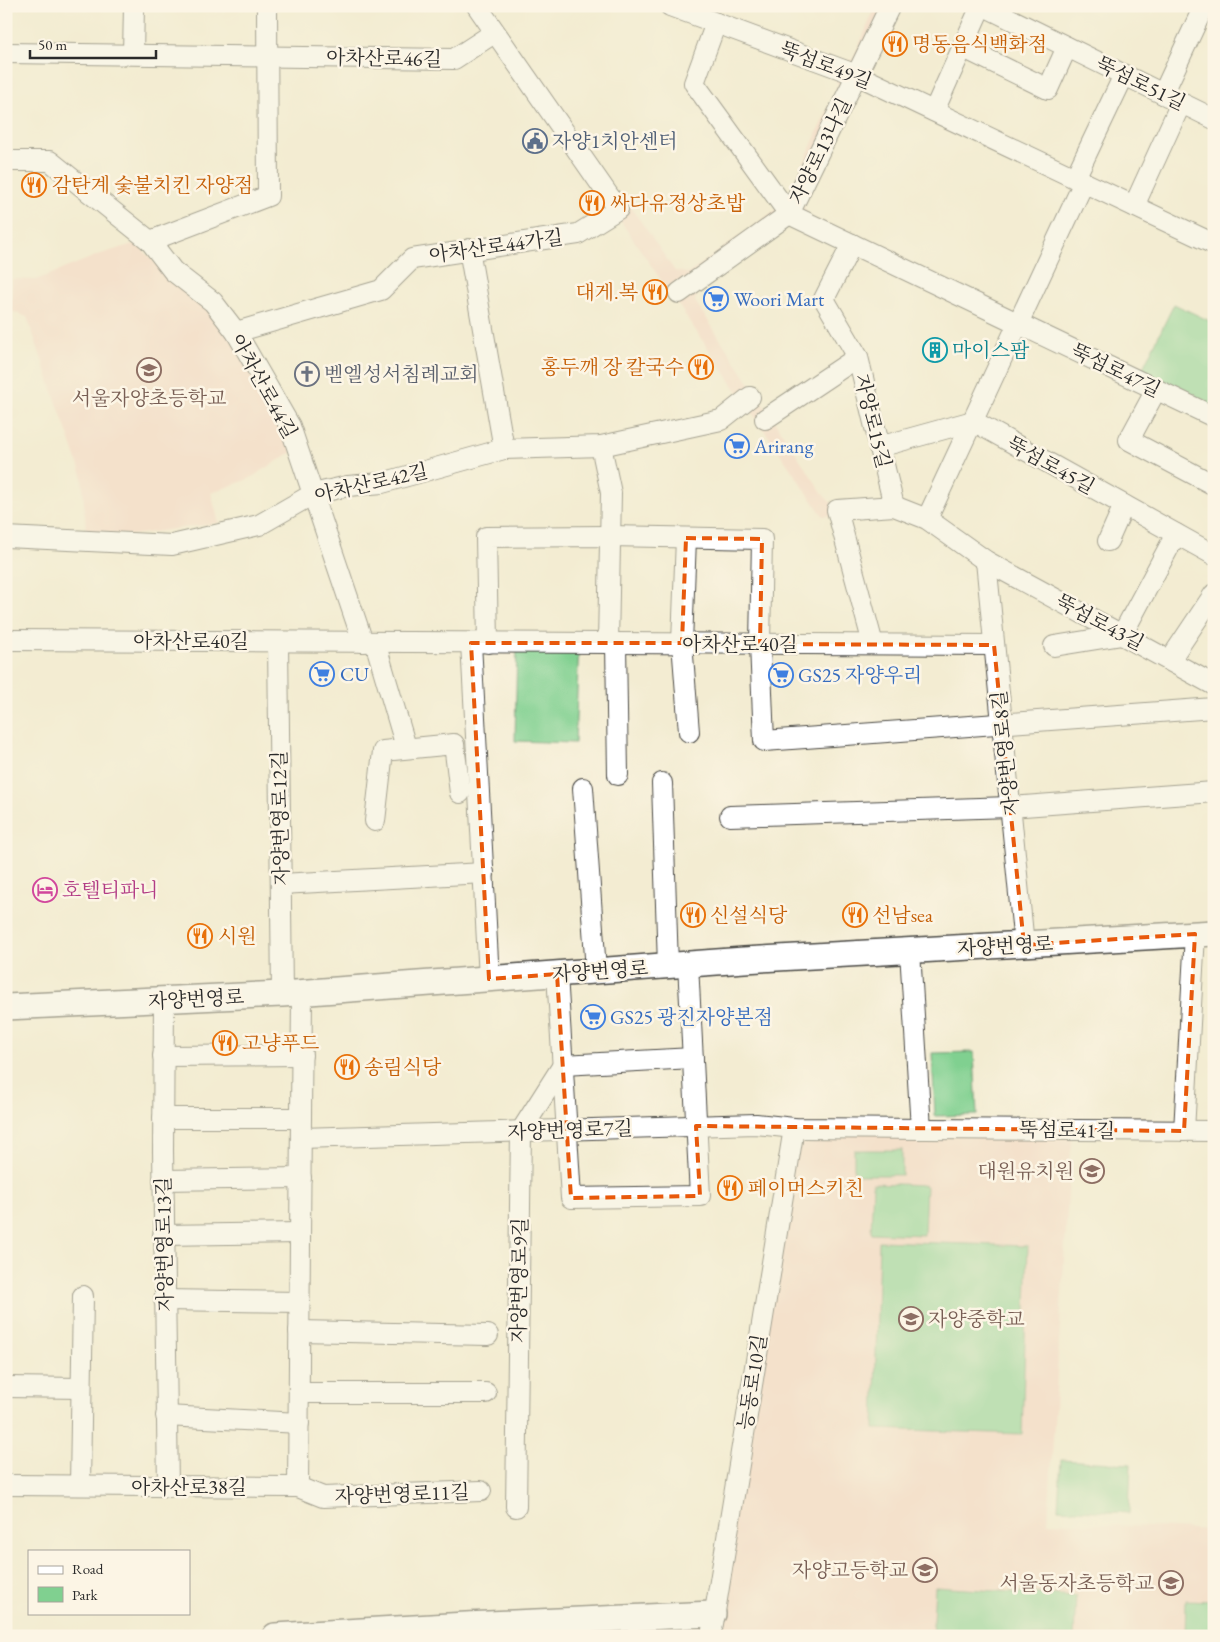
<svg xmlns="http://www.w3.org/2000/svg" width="1220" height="1642" font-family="'EB Garamond','Noto Serif KR',serif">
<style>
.built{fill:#f6d2c3}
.green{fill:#80d090;stroke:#567e5e}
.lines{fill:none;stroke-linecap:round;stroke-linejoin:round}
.minor-casing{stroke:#494844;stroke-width:22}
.tertiary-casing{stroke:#494844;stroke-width:28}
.minor{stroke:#fff;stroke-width:20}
.tertiary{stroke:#fff;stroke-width:25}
.marked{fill:none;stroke:#e8590c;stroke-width:4;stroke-dasharray:10 6;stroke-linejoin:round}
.labels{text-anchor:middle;stroke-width:5;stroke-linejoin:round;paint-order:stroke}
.food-label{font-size:20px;fill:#c56008;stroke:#fcf5e5;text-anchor:start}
.street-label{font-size:20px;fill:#2b2b2b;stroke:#fcf5e5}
.service-label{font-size:20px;fill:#4e5e75;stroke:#fcf5e5;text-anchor:start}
.shop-label{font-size:20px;fill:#366cbe;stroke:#fcf5e5;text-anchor:start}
.culture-label{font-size:20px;fill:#0d838f;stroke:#fcf5e5;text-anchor:start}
.worship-label{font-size:20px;fill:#5b616d;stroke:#fcf5e5;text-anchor:start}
.education-label{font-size:20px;fill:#785e54;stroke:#fcf5e5;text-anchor:end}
.hotel-label{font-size:20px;fill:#b23c85;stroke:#fcf5e5;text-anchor:start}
</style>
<rect width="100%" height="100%" fill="#fcf5e5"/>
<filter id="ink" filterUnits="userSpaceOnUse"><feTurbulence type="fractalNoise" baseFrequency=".02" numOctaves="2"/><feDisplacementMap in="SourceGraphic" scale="10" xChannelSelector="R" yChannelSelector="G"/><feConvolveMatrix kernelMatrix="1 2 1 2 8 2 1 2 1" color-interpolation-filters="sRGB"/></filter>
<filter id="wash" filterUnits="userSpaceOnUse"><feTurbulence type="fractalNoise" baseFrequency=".0096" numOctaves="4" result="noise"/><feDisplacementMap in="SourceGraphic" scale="20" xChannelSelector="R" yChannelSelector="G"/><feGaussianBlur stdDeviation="1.12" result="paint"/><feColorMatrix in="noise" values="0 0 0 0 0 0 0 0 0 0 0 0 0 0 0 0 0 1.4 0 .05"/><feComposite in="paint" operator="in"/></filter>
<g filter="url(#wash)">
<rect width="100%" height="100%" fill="#f3ecd2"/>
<g class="built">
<path d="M876 6H894L866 64 864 88 854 89 803 202 806 213 783 224 700 286 695 301 825 497 846 517 823 516 615 213 628 203 675 271 689 273 774 211 788 197 838 86 834 75 839 64 853 59Z"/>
<path d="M136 243 177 285 211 306 273 409 292 452 249 479 211 493 219 523 131 535 86 531 82 475 27 317 11 311 12 279 36 280 98 255Z"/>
<path d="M794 1128 1072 1130 1048 1522 1214 1530V1636H711Z"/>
</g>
<g class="green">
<path d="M1174 304 1214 323V417L1137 380Z"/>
<path d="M517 643H579L575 743 515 741Z"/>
<path d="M974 1052 977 1115 935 1116 932 1053Z"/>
<rect x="854" y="1150" width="48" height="25"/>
<path d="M873 1183 926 1185 924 1235 871 1233Z"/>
<path d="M879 1241 1028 1246 1022 1434 874 1429Z"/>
<path d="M1061 1460 1131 1464 1129 1513 1058 1509Z"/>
<path d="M935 1587 1076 1596 1074 1636H932Z"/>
<path d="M1186 1600 1214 1601V1636H1185Z"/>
</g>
</g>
<g filter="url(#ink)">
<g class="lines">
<defs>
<g id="minor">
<path d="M670 6 857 75 1214 244"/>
<path d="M984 6 1214 119"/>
<path d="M716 23 694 83 789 214 1214 417"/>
<path d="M962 47 1048 89 1067 47"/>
<path d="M6 53 454 59 494 33"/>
<path d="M133 54 134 6"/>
<path d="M1163 94 1204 6"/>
<path d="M934 111 981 6"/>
<path d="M6 161H50L150 241 173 271 213 302 236 332 290 426 363 642"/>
<path d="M1075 178 1124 75"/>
<path d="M1134 206 1181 103"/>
<path d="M150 241 268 196 267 6"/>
<path d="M852 244 824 299 858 357 894 506"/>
<path d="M469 249 504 449"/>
<path d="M679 293 789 214 890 6"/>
<path d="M236 332 381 290 412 259 578 234 618 209 477 6"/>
<path d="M1156 390 1129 440 1214 485"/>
<path d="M765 419 858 357"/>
<path d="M601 446 611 493 608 643"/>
<path d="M879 447 973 421 1214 555"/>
<path d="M927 519 1084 182"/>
<path d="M6 537 172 545 259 525 313 494 348 486 382 483 504 449 601 446 721 420 750 397"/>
<path d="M686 538 682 643 689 732"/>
<path d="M1108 541 1124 505"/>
<path d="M986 561 1024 945"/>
<path d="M6 640 994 645"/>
<path d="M278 642 282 994"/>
<path d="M375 642 406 747"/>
<path d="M471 643 489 979"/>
<path d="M488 643 486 537 610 536 762 539 760 644 764 741 1214 708"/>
<path d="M616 643 618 775"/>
<path d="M873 644 837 510 894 506 927 519 986 561 1214 685"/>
<path d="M1054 646 1122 635 1176 534"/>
<path d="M1170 660 1214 594"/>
<path d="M662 783 668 966"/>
<path d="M583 788 596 971"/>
<path d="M730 816 1010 807 1214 792"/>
<path d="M375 821 383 751 454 744 460 793"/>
<path d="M281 884 484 873"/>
<path d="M910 951 921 1129"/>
<path d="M557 974 571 1198 700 1196 688 964"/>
<path d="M164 1001 163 1151 168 1487"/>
<path d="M163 1056 302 1055"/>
<path d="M163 1118H301"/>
<path d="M1184 1131 1195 934"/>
<path d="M301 1138 756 1124 794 1128 1214 1131"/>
<path d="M163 1180 301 1178"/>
<path d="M163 1235 300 1233"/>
<path d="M164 1300 300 1302"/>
<path d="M299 1331 488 1335"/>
<path d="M6 1387 81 1388"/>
<path d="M299 1393H486"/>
<path d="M166 1416 299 1423"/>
<path d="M6 1485 298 1487 323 1497 481 1491"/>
<path d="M80 1485 83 1296"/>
<path d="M298 1487 302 993"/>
<path d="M516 1507 521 1131 563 1065 693 1058"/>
<path d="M711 1636 794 1128"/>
</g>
<g id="tertiary">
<path d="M6 1007 282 994 744 960 1214 933"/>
<path d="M275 1636 466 1625 713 1614"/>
</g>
</defs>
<use href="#minor" class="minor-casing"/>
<use href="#tertiary" class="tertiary-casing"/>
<use href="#minor" class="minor"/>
<use href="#tertiary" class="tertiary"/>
</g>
</g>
<path d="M0 0H1220V1642H0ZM686 538 762 539 760 644 994 645 1024 945 1195 934 1184 1131 696 1126 700 1196 571 1198 557 974 489 979 471 643H682Z" fill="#f3ecd2" fill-opacity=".55" fill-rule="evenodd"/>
<path class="marked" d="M686 538 762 539 760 644 994 645 1024 945 1195 934 1184 1131 696 1126 700 1196 571 1198 557 974 489 979 471 643H682Z"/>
<defs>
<symbol id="restaurant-ring" viewBox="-11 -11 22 22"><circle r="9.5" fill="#fcf5e5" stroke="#e8710a" stroke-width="1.5"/><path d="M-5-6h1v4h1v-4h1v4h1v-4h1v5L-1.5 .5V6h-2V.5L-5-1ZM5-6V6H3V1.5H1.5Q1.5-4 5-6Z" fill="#e8710a"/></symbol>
<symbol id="civic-ring" viewBox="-11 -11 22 22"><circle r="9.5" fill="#fcf5e5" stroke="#5c6f8a" stroke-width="1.5"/><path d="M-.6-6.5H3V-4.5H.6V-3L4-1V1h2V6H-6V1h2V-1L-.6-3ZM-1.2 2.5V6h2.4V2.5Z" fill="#5c6f8a"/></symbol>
<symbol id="supermarket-ring" viewBox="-11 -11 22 22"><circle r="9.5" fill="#fcf5e5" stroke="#3f7fe0" stroke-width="1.5"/><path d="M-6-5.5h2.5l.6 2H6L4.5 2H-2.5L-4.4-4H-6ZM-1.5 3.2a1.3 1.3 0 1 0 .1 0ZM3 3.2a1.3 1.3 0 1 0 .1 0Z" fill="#3f7fe0"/></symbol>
<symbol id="building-ring" viewBox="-11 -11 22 22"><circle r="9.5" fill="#fcf5e5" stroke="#0f9aa8" stroke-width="1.5"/><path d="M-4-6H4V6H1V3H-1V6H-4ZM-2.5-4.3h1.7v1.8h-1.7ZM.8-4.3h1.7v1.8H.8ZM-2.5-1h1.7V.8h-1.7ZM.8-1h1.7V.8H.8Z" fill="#0f9aa8"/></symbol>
<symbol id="school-ring" viewBox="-11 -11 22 22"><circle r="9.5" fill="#fcf5e5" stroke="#8d6e63" stroke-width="1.5"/><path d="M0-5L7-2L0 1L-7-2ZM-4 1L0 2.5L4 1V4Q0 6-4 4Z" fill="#8d6e63"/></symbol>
<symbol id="church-ring" viewBox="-11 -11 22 22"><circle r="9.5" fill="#fcf5e5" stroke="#6b7280" stroke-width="1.5"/><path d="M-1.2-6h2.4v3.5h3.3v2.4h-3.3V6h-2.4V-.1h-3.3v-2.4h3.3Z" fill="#6b7280"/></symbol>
<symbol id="hotel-ring" viewBox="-11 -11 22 22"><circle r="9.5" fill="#fcf5e5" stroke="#d1479c" stroke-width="1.5"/><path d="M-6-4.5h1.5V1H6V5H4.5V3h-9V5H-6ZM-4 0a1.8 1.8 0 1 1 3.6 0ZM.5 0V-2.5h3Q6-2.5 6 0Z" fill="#d1479c"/></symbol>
</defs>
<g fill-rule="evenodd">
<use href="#restaurant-ring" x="881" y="30" width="28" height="28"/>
<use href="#civic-ring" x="521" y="127" width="28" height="28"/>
<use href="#restaurant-ring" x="20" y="171" width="28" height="28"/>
<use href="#restaurant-ring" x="578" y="189" width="28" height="28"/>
<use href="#restaurant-ring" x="641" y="278" width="28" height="28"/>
<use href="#supermarket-ring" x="702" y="285" width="28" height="28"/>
<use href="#building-ring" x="921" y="336" width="28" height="28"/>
<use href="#restaurant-ring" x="687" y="353" width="28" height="28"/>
<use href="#school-ring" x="135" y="356" width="28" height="28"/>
<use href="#church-ring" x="293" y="360" width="28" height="28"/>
<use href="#supermarket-ring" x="723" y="432" width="28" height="28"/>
<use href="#supermarket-ring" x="308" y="660" width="28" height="28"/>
<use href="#supermarket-ring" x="767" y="661" width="28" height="28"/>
<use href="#hotel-ring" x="31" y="876" width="28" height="28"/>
<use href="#restaurant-ring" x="679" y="901" width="28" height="28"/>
<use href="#restaurant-ring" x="841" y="901" width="28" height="28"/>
<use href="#restaurant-ring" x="186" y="922" width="28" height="28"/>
<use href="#supermarket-ring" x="579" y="1003" width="28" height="28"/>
<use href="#restaurant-ring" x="211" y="1029" width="28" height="28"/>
<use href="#restaurant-ring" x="333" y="1053" width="28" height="28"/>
<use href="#school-ring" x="1078" y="1157" width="28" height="28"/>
<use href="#restaurant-ring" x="716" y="1174" width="28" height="28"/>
<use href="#school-ring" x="897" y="1305" width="28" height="28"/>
<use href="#school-ring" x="911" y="1556" width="28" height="28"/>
<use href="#school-ring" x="1157" y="1569" width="28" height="28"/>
</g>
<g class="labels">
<g class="food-label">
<text x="912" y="51">명동음식백화점</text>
<text x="52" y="192">감탄계 숯불치킨 자양점</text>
<text x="610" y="210">싸다유정상초밥</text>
<text x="638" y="299" text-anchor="end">대게.복</text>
<text x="684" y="374" text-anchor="end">홍두깨 장 칼국수</text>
<text x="710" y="922">신설식당</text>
<text x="872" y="922">선남sea</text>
<text x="218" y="943">시원</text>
<text x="242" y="1050">고냥푸드</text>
<text x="364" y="1074">송림식당</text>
<text x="748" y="1195">페이머스키친</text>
</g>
<g class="street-label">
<text transform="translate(384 58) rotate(1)" y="7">아차산로46길</text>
<text transform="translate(826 65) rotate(21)" y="7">뚝섬로49길</text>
<text transform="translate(1141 83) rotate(26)" y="7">뚝섬로51길</text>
<text transform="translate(820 151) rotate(-64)" y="7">자양로13나길</text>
<text transform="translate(496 246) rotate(-8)" y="7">아차산로44가길</text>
<text transform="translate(1116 370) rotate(26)" y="7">뚝섬로47길</text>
<text transform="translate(264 386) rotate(61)" y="7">아차산로44길</text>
<text transform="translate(873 421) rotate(76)" y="7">자양로15길</text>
<text transform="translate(1051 465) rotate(29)" y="7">뚝섬로45길</text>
<text transform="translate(371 483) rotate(-13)" y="7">아차산로42길</text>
<text transform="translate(1100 622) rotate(28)" y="7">뚝섬로43길</text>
<text x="191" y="648">아차산로40길</text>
<text x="740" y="651">아차산로40길</text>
<text transform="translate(1005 753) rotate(-96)" y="7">자양번영로8길</text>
<text transform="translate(280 818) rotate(-91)" y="7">자양번영로12길</text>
<text transform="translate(1005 946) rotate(-3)" y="7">자양번영로</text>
<text transform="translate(600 971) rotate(-4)" y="7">자양번영로</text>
<text transform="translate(196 999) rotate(-3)" y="7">자양번영로</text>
<text transform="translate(570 1130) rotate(-2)" y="7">자양번영로7길</text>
<text transform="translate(1067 1130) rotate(1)" y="7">뚝섬로41길</text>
<text transform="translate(164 1244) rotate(-91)" y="7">자양번영로13길</text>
<text transform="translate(519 1280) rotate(-89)" y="7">자양번영로9길</text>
<text transform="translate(752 1382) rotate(-81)" y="7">능동로10길</text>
<text x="189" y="1494">아차산로38길</text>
<text transform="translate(402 1494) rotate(-2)" y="7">자양번영로11길</text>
</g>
<g class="service-label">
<text x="552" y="148">자양1치안센터</text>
</g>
<g class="shop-label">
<text x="734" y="306">Woori Mart</text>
<text x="754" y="453">Arirang</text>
<text x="340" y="681">CU</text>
<text x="798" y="682">GS25 자양우리</text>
<text x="610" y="1024">GS25 광진자양본점</text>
</g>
<g class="culture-label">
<text x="952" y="357">마이스팜</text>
</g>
<g class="worship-label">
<text x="324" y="381">벧엘성서침례교회</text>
</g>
<g class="education-label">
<text x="149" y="405" text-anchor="middle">서울자양초등학교</text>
<text x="1074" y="1178">대원유치원</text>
<text x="928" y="1326" text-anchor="start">자양중학교</text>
<text x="908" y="1577">자양고등학교</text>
<text x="1154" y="1590">서울동자초등학교</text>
</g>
<g class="hotel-label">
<text x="62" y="897">호텔티파니</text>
</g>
</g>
<rect width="1220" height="1642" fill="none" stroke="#fcf5e5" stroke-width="25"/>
<rect x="28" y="1550" width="162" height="65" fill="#fcf5e5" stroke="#a8a49b"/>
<rect x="38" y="1566" width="25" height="8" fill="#ffffff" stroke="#a8a49b"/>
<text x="72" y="1574" font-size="15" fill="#2b2b2b">Road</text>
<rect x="38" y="1587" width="25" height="15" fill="#80d090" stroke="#a8a49b"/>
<text x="72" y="1600" font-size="15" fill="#2b2b2b">Park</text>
<path d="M30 50v8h126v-8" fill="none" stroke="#2b2b2b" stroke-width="2.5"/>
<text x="38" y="50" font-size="15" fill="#2b2b2b" stroke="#fcf5e5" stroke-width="4" paint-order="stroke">50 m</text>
</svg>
